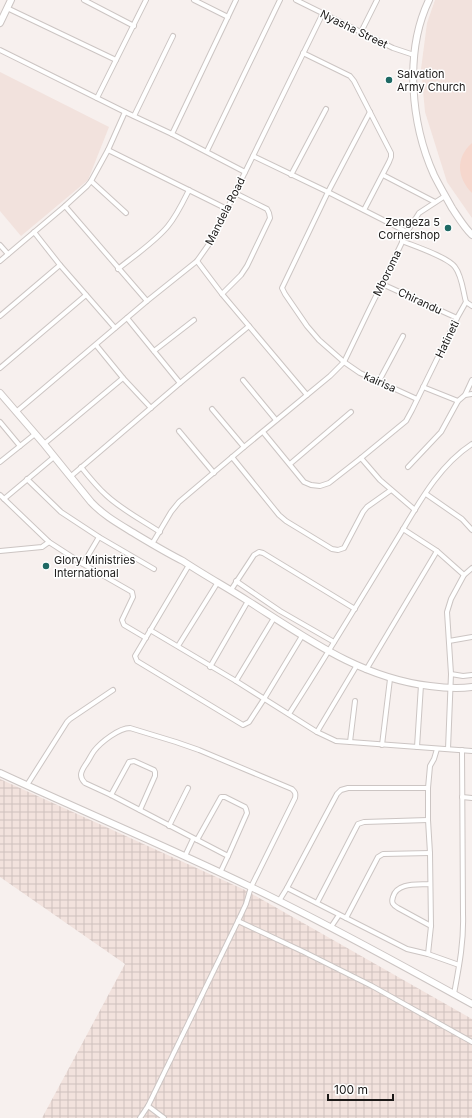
<svg xmlns="http://www.w3.org/2000/svg" width="472" height="1118" font-family="Inter,sans-serif">
<style>
.built{fill:#f2e2dd}
.industrial{fill:url(#industrial-grid)}
.garden{fill:#f6d7cd}
.lines{fill:none;stroke-linecap:round;stroke-linejoin:round}
.street-casing{stroke:#ccc5c3;stroke-width:6}
.secondary-casing{stroke:#ccc5c3;stroke-width:8}
.street{stroke:#fff;stroke-width:4}
.secondary{stroke:#fff;stroke-width:6}
.poi-dot{fill:#1e6964;stroke:#fff;stroke-width:1.5}
.labels{text-anchor:middle;stroke-width:3;stroke-linejoin:round;paint-order:stroke}
.street-label{font-size:11px;fill:#1b1918;stroke:#fff}
.poi-label{font-size:11px;fill:#1b1918;stroke:#fff;text-anchor:start}
</style>
<defs>
<pattern id="industrial-grid" width="8" height="8" patternUnits="userSpaceOnUse"><rect width="8" height="8" fill="#f2e2dd"/><path d="M0 4h8M4 0v8" fill="none" stroke="#cfc1bd"/></pattern>
</defs>
<rect width="100%" height="100%" fill="#f7f0ee"/>
<g class="built">
<path d="M435 0H472V218L447 182 425 112 421 69 427 23Z"/>
<path d="M0 72 109 127 88 180 21 236 0 211Z"/>
</g>
<path class="industrial" d="M0 779 245 890 472 1019V1118H42L125 964 0 877Z"/>
<path class="garden" d="M472 143V193C457 178 455 158 472 143Z"/>
<g class="lines">
<defs>
<g id="street">
<path d="M84 0 134 26"/>
<path d="M194 0 228 17"/>
<path d="M296 0 393 48 414 55"/>
<path d="M7 8 116 60"/>
<path d="M361 32 377 0"/>
<path d="M0 50 125 112 172 134 245 172"/>
<path d="M303 53 350 76 354 81 391 153V157L389 162 364 210"/>
<path d="M97 98 146 0"/>
<path d="M370 112 328 192 282 288 285 294 307 326 319 340 344 362 360 373 417 399"/>
<path d="M134 116 173 36"/>
<path d="M172 134 236 0"/>
<path d="M108 150 227 209"/>
<path d="M207 151 280 0"/>
<path d="M253 156 328 192 407 232"/>
<path d="M291 175 326 109"/>
<path d="M383 175 435 202"/>
<path d="M91 181 126 213"/>
<path d="M65 206 147 301"/>
<path d="M34 232 60 265 115 328"/>
<path d="M0 245 8 254"/>
<path d="M0 261 65 206 87 186 91 181 108 150 125 112"/>
<path d="M197 261 222 294 307 395"/>
<path d="M118 269C134 256 156 241 168 226 177 215 183 202 189 190"/>
<path d="M382 284 457 318"/>
<path d="M222 294 241 275 247 266 270 218 269 213 267 209 235 193"/>
<path d="M466 302 472 306"/>
<path d="M0 316 60 265"/>
<path d="M127 318 180 383"/>
<path d="M96 345 123 378 151 408"/>
<path d="M154 351 194 320"/>
<path d="M0 368 86 295"/>
<path d="M243 380 276 420"/>
<path d="M379 381 403 336"/>
<path d="M423 387 458 401"/>
<path d="M465 395 472 380"/>
<path d="M212 409 244 447"/>
<path d="M16 412 147 301 197 261 214 237 227 209 323 13"/>
<path d="M0 422 20 446"/>
<path d="M179 431 214 473"/>
<path d="M263 432 304 482 311 485 320 486 329 483 361 458 406 421 412 410 457 318 466 302C463 291 462 276 455 267 448 257 414 246 402 241"/>
<path d="M44 444 123 378"/>
<path d="M232 457 279 515 286 521 332 549 338 550 344 548 363 512 367 507 391 490"/>
<path d="M361 458 380 480 415 510"/>
<path d="M0 462 35 434"/>
<path d="M290 464 351 412"/>
<path d="M81 467C89 477 97 487 106 495 122 510 142 520 160 532"/>
<path d="M408 467 441 432 458 401 465 395 472 394"/>
<path d="M70 477 180 383 249 326"/>
<path d="M27 479 61 512 99 537 154 569"/>
<path d="M426 494 462 519 472 530"/>
<path d="M0 495 49 542 83 564 132 592 133 597 122 620 124 625 146 638"/>
<path d="M4 499 54 457"/>
<path d="M403 529 437 551 464 575"/>
<path d="M152 544 171 512 179 502 244 447 330 376 344 362 370 308 382 284 407 232 419 213 445 196"/>
<path d="M0 551 42 547 49 542"/>
<path d="M83 564 99 537"/>
<path d="M189 565 135 656 137 661 243 725 249 722 264 699 302 636"/>
<path d="M236 581 280 611 334 642"/>
<path d="M231 590 254 555 259 552 263 553 355 609"/>
<path d="M150 630 236 681 317 732 336 741 350 742 472 751"/>
<path d="M449 641 472 637"/>
<path d="M178 646 218 582"/>
<path d="M210 667 248 601"/>
<path d="M366 670 437 551"/>
<path d="M451 674 463 676 472 675"/>
<path d="M236 681 274 618"/>
<path d="M289 714C318 669 346 623 374 577 383 562 393 546 402 531 421 499 441 464 472 444"/>
<path d="M317 732 357 665"/>
<path d="M350 742 355 701"/>
<path d="M382 745 390 679"/>
<path d="M417 747 421 685"/>
<path d="M448 749 451 674 447 612 451 599 464 575 472 568"/>
<path d="M27 785 67 722 70 719 113 690"/>
<path d="M111 795 129 762 134 761 154 770 155 772V776L140 810"/>
<path d="M462 797 472 798"/>
<path d="M169 826 188 788"/>
<path d="M197 840 221 797H225L245 807 246 809 247 813 228 856"/>
<path d="M185 856 193 839"/>
<path d="M430 884C418 885 397 882 393 897 391 903 393 905 398 908L431 926"/>
<path d="M287 888 337 794 341 790 348 788H428"/>
<path d="M279 901 287 888 407 949 428 954 459 965"/>
<path d="M317 903 358 824 364 822 428 820"/>
<path d="M346 918 378 857 383 854 430 853"/>
<path d="M238 921 304 952 372 986 472 1042"/>
<path d="M331 927 339 915"/>
<path d="M428 954 431 926 430 853 428 820V788L430 766 434 759 437 749"/>
<path d="M454 994C459 967 464 942 463 914L462 750"/>
<path d="M148 1106 164 1118"/>
<path d="M140 1118 148 1106 238 921 246 904 251 887 295 798C296 793 295 792 292 789L199 750 176 742 130 728C119 728 101 742 94 751 91 755 89 760 86 764 84 767 81 771 81 775 81 779 83 781 85 783L111 795 228 856 220 873"/>
</g>
<g id="secondary">
<path d="M429 0C404 52 411 124 434 175 440 187 446 197 452 208 458 217 464 227 472 235"/>
<path d="M0 23 11 0"/>
<path d="M0 393 44 444 91 502C104 516 121 525 137 535 152 544 167 553 183 561 204 575 226 587 248 601 305 637 360 678 430 686 444 688 458 689 472 687"/>
<path d="M0 773C84 812 170 848 253 888 327 924 400 964 472 1004"/>
</g>
</defs>
<use href="#street" class="street-casing"/>
<use href="#secondary" class="secondary-casing"/>
<use href="#street" class="street"/>
<use href="#secondary" class="secondary"/>
</g>
<g class="poi-dot">
<circle cx="389" cy="80" r="4"/>
<circle cx="448" cy="228" r="4"/>
<circle cx="46" cy="566" r="4"/>
</g>
<g class="labels">
<g class="street-label">
<text transform="translate(354 29) rotate(26)" y="4">Nyasha Street</text>
<text transform="translate(225 211) rotate(-63)" y="4">Mandela Road</text>
<text transform="translate(387 273) rotate(-64)" y="4">Mboroma</text>
<text transform="translate(420 301) rotate(25)" y="4">Chirandu</text>
<text transform="translate(447 339) rotate(-64)" y="4">Hatineti</text>
<text transform="translate(380 382) rotate(24)" y="4">kairisa</text>
</g>
<g class="poi-label">
<text x="397" y="78">Salvation<tspan x="397" dy="13">Army Church</tspan></text>
<text x="440" y="226" text-anchor="end">Zengeza 5<tspan x="440" dy="13">Cornershop</tspan></text>
<text x="54" y="564">Glory Ministries<tspan x="54" dy="13">International</tspan></text>
</g>
</g>
<path d="M328 1094v6h65v-6" fill="none" stroke="#1b1918" stroke-width="2"/>
<text x="334" y="1094" font-size="12" fill="#1b1918" stroke="#ffffff" stroke-width="3" paint-order="stroke">100 m</text>
</svg>
